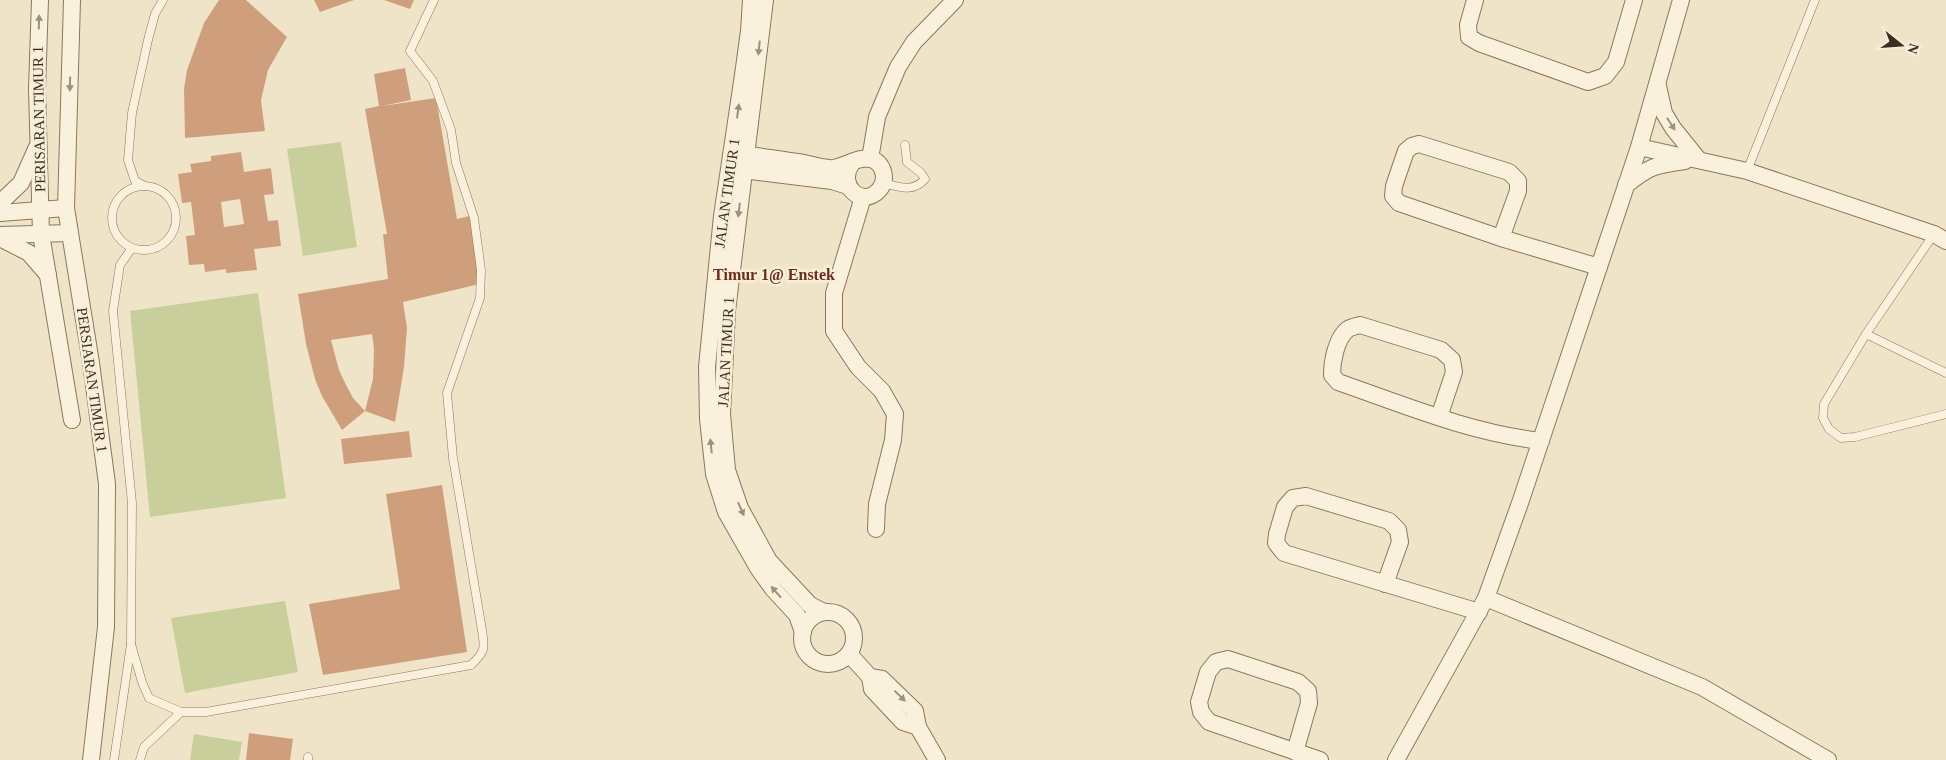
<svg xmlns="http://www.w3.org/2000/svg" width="1946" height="760" font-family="Georgia,serif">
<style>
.green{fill:#c9cf9b}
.building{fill:#cf9f7d;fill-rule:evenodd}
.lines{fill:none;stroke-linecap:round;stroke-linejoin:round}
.lane-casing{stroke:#8d765c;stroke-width:9}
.street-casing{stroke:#8d765c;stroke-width:18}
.lane{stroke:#faf1dc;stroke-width:8}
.street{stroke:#faf1dc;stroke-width:16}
.oneway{fill:#9c907e}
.labels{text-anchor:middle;stroke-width:5;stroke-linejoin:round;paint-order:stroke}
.street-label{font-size:15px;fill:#3d2e20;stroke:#f7eed8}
.neighbourhood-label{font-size:16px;font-weight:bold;fill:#6b2e1e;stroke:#f7eed8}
</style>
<rect width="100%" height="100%" fill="#f0e4c8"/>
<g class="green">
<path d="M341 142 357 247 303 256 287 149Z"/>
<path d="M258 293 286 498 150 517 130 311Z"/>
<path d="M285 601 298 672 185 693 171 618Z"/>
<path d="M194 734 242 742 239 760H190Z"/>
</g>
<g class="building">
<path d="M219 0H246L287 37 268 70 261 100 265 131 185 138 184 89 187 70 204 23Z"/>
<path d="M314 0H354L320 12Z"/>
<path d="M384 0H414L410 9Z"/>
<path d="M405 68 411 100 382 106 436 98 457 219 469 216 484 283 403 302 407 328 404 367 395 422 365 411 373 379 374 349 372 334 331 340 339 370 346 385 353 398 365 411 342 430 322 396 315 379 306 344 298 294 388 279 383 234H387L365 109 379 106 374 74Z"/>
<path d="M241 152 244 172 271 168 274 194 264 195 268 221 278 220 281 246 254 249 257 270 226 273V269L205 272 204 264 189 265 186 236 195 235 191 202 182 203 178 174 192 172 190 164 211 161V156ZM240 199 244 224 224 227 221 202Z"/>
<path d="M409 431 412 457 344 464 341 439Z"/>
<path d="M442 485 467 652 323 675 309 604 400 589 386 494Z"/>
<path d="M249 733 293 739 290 760H246Z"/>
</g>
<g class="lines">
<defs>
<g id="lane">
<path d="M1747 171 1815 0"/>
<path d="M883 183C899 187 913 193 925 179L921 173 907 162 905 145"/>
<path d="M145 186 135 181 128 160 132 113 148 40 155 14 163 0"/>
<circle cx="144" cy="218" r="32"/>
<path d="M1934 234 1866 334 1824 404 1823 418 1829 429 1841 438 1855 437 1946 414"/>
<path d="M1866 334 1946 373"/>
<path d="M131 644 142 682 149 698 181 712H206L471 665C488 649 484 647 481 624L453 458 447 393 480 298 481 270 474 218 456 163 451 130 433 81 410 51 434 0"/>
<path d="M114 760 131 644 132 503 113 311 120 265 132 248"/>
<path d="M140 760 144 747 181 712"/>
<path d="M308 760V757"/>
</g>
<g id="street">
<path d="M40 0 37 89 41 234 72 420"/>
<path d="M72 0 66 208 91 363 107 484 106 627 91 760"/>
<path d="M751 0 749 31 743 75 722 216 707 367 708 419 714 474 726 512 758 568 773 589 797 615 803 632"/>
<path d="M765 0 727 311 722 414 727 470 740 508 769 561 810 605 824 612"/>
<path d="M1475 0 1468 25 1469 37 1479 43 1588 82 1605 76 1616 62 1634 0"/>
<path d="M1658 86 1664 113 1673 128 1698 159"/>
<path d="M1639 147 1747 171 1934 234 1946 241"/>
<path d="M736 153C759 156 781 160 804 163 813 165 825 169 834 168 846 166 859 156 871 159 884 163 888 180 879 190 862 209 836 185 852 163"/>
<path d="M870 159 877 117 898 67 914 42 955 0"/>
<path d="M734 169 832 181 848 186"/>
<path d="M1626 185C1650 166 1655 165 1685 161"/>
<path d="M863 197 834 293V331L858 367 882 391 895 414 893 440 877 504 876 529"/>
<path d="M0 203 21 183 37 147"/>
<path d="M0 213 66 208"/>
<path d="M0 235 70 233"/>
<path d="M0 238 29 253 48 275"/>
<path d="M1501 238 1518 191V181L1509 172 1419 144 1412 146 1406 151 1394 186 1393 196 1399 203 1501 238 1599 267"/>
<path d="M1439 417 1454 372 1452 360 1441 350 1360 325C1356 326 1351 327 1348 329 1336 338 1332 362 1332 375L1338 382C1404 405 1471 433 1541 441"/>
<path d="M1385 584 1400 542 1398 530 1389 521 1306 496 1293 498 1285 507 1277 534 1276 543 1284 553 1479 612"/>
<path d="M1486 598 1702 687 1828 760"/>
<circle cx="828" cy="638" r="26"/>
<path d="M849 654 870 677 872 689 903 722 918 727"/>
<path d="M870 677 882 679 915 711 918 727 937 760"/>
<path d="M1295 752 1309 703 1308 691 1298 682 1228 659 1216 662 1208 672 1199 702 1201 712 1209 722 1320 760"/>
<path d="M1396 760 1486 598 1520 503 1639 147 1681 0"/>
</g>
</defs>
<use href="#lane" class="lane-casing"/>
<use href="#street" class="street-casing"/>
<use href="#lane" class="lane"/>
<use href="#street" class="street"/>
</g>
<defs><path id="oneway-solid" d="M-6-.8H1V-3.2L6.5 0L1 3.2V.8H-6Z" transform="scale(1.25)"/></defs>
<g class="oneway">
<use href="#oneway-solid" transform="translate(39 22) rotate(-88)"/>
<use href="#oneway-solid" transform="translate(759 48) rotate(96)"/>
<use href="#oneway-solid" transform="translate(70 84) rotate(91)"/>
<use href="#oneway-solid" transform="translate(738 111) rotate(-82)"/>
<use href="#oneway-solid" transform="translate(1671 124) rotate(57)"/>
<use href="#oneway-solid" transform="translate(739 210) rotate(97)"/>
<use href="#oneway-solid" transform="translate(711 446) rotate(-96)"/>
<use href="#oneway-solid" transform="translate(741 509) rotate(66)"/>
<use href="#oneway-solid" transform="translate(776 592) rotate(-131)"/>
<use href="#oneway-solid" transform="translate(900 696) rotate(44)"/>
</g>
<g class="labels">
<g class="street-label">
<text transform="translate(39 119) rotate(-91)" y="5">PERISARAN TIMUR 1</text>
<text transform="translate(727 193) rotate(-82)" y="5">JALAN TIMUR 1</text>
<text transform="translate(726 352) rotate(-87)" y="5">JALAN TIMUR 1</text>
<text transform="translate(92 380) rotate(82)" y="5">PERSIARAN TIMUR 1</text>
</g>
<g class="neighbourhood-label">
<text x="774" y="280">Timur 1@ Enstek</text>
</g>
</g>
<g transform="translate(1901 45) rotate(107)" stroke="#f7eed8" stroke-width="4" paint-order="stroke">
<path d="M0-4L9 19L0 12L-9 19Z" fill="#3d2e20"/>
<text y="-8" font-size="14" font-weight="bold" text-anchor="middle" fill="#3d2e20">N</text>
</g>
</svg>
